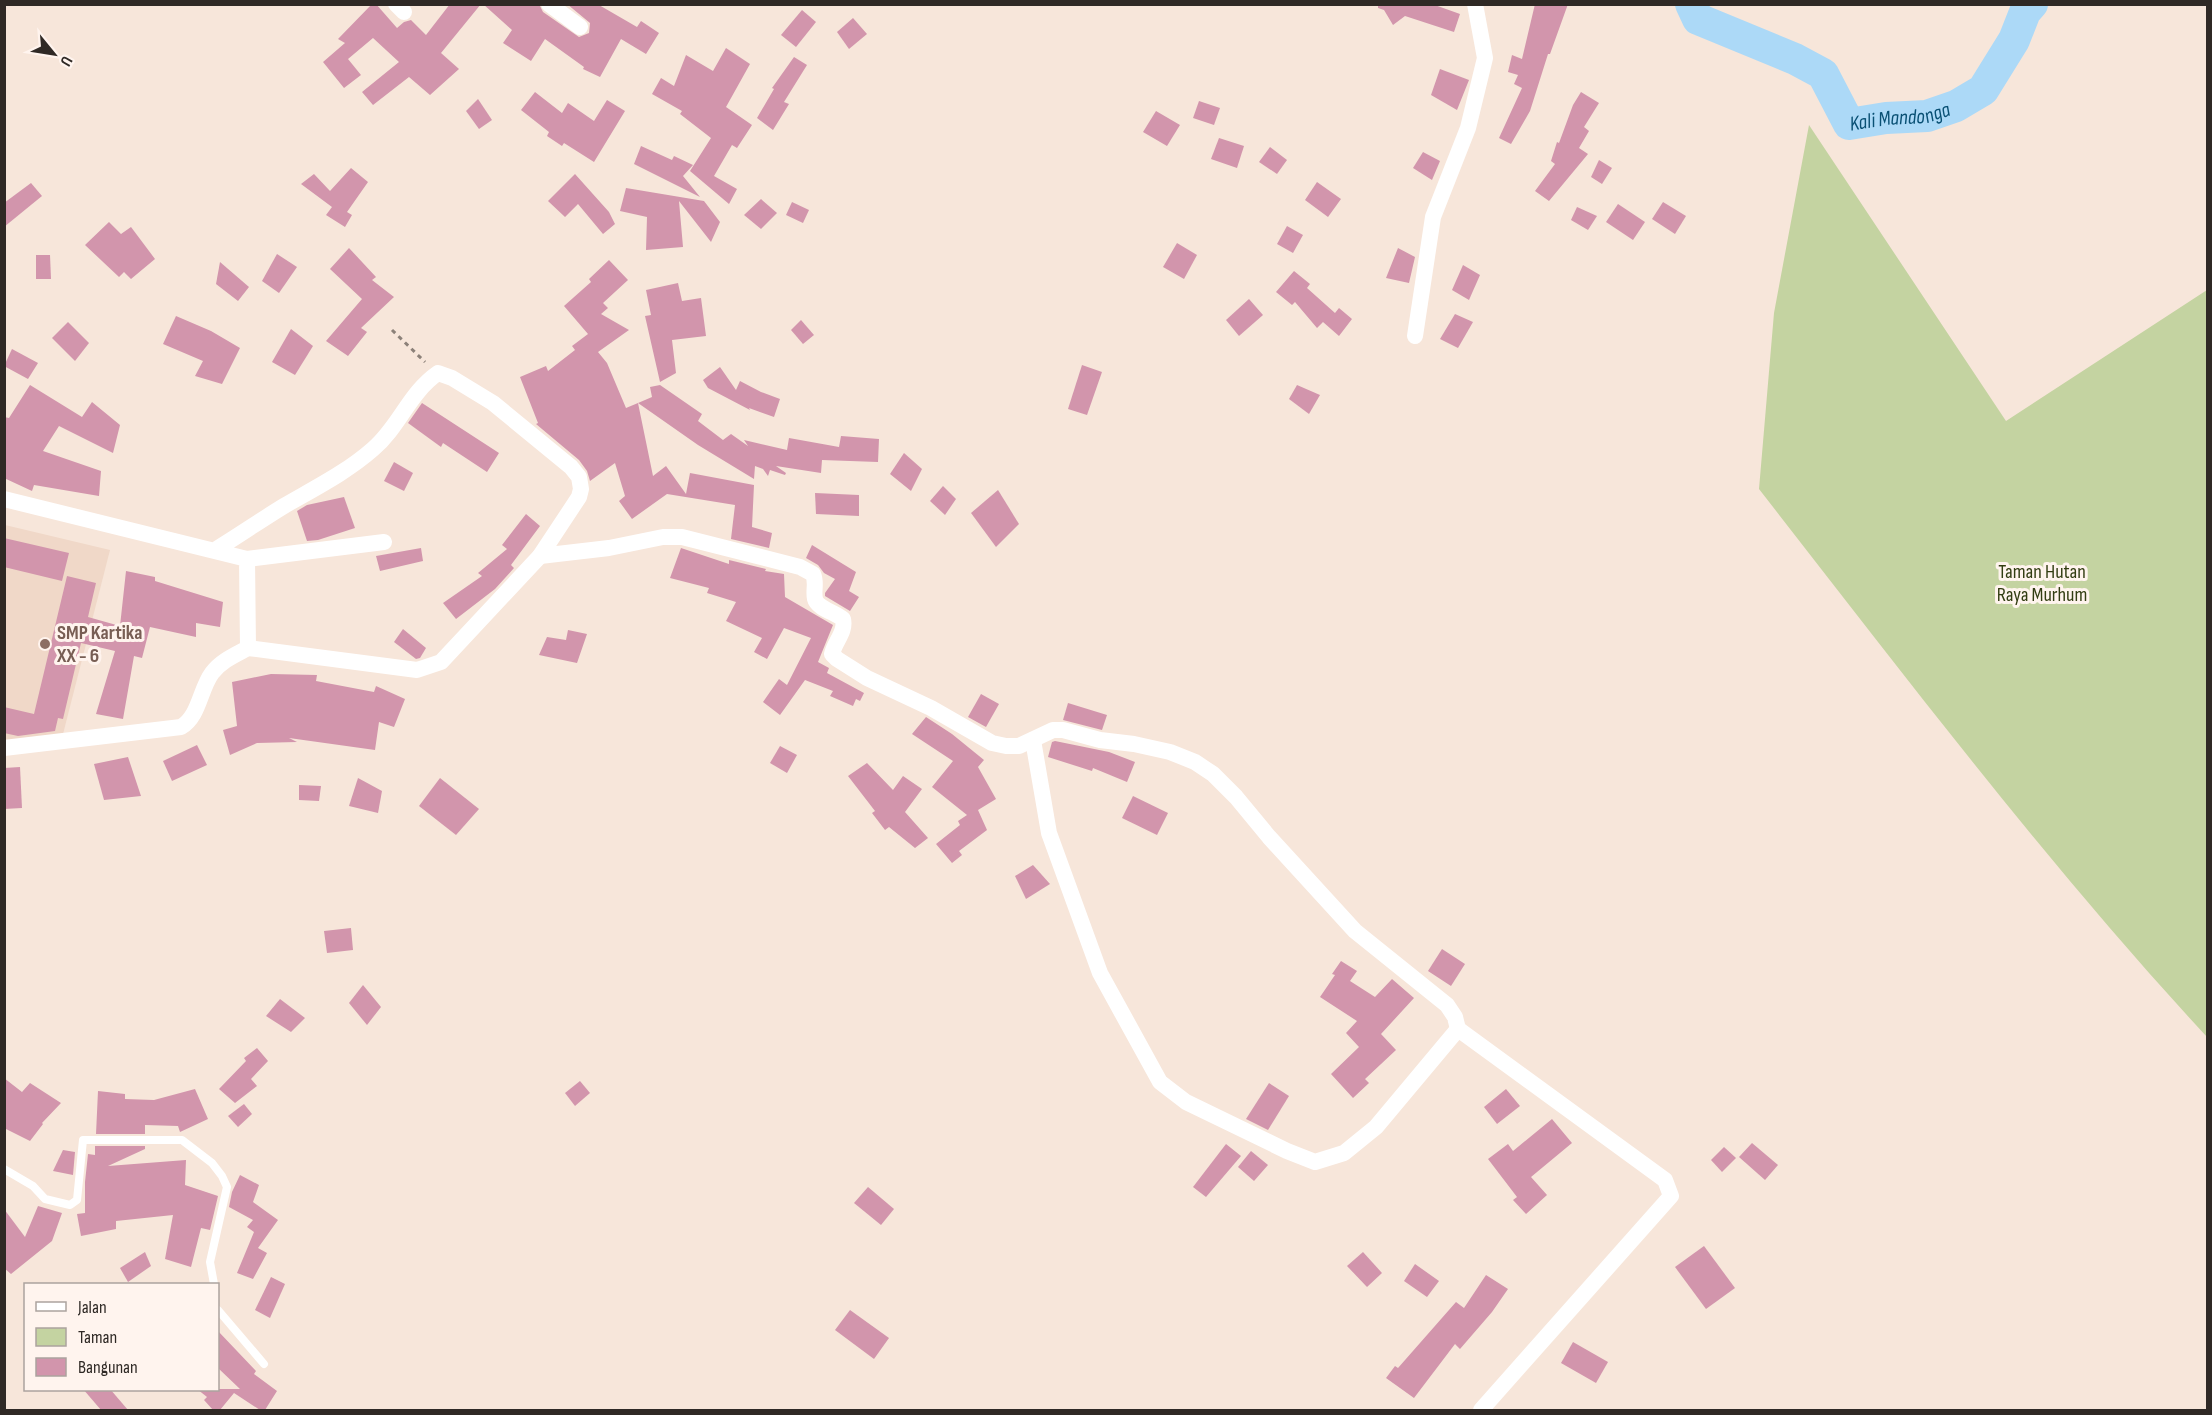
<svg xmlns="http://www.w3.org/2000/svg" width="2212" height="1415" font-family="'Sofia Sans Condensed',sans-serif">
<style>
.built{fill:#f0d8c8}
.green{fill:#c4d3a1}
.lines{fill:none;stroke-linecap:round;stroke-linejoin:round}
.river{stroke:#acd9f7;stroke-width:32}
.building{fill:#d295ac}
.path{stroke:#8c8179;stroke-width:3;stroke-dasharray:4.5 4.5;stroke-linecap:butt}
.service{stroke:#fff;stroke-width:8}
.minor{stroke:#fff;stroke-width:16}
.education-dot{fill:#8d6e63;stroke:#fff4ee;stroke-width:2}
.labels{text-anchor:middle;stroke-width:6;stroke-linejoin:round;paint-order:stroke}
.park-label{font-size:20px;fill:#323d12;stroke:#fff4ee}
.education-label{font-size:20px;font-weight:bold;fill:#785e54;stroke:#fff4ee;text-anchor:start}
.water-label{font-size:21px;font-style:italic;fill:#095074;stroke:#fff4ee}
</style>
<rect width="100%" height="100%" fill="#f7e6da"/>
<path class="built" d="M5 525 110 550 62 738 5 742Z"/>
<path class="green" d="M1809 125 2006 421 2207 290V1037C2047 864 1904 675 1759 489L1774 313Z"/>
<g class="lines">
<path class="river" id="s1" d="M1691 4 1698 19 1795 59 1823 74 1849 124 1886 118 1927 116 1956 106 1983 90 2014 40 2025 12 2032 4"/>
</g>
<g class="building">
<path d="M372 4H376L397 28 404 22 411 20 426 35 450 4H481L441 53 459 69 430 95 409 77 373 105 362 92 399 62 373 38 348 59 361 75 344 88 323 62 345 43 338 39Z"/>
<path d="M483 4H539L543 12 579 37 589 33 590 23 567 4 599 5 637 27 641 21 659 33 646 54 621 39 600 77 583 69 584 67 545 39 531 61 503 43 512 30Z"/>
<path d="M1378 4H1432L1460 14 1454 32 1405 16 1393 25 1384 10 1378 8Z"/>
<path d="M1535 4H1568L1550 54H1548L1530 111 1511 144 1499 138 1522 88 1514 84 1518 75 1508 72 1512 55 1522 59Z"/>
<path d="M802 10 816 22 796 47 781 35Z"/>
<path d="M853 18 867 34 849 49 837 32Z"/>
<path d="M726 48 750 64 726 107 752 125 737 148 732 145 714 176 737 189 729 204 690 171 711 138 680 114 682 111 652 94 661 78 674 86 686 55 713 71Z"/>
<path d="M794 57 807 65 784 102 789 104 773 130 757 118 774 89 772 88Z"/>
<path d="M1440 69 1469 80 1457 110 1431 95Z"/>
<path d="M535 92 562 113 568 103 594 121 607 100 625 111 594 162 564 143 562 146 547 136 549 132 521 110Z"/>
<path d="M1581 92 1599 103 1584 127 1589 131 1579 148 1588 154 1549 201 1535 191 1555 164 1551 161 1557 142 1559 143 1573 105Z"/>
<path d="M478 99 492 120 479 129 466 111Z"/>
<path d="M1199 101 1220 108 1214 125 1193 118Z"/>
<path d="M1156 111 1180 125 1167 146 1143 132Z"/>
<path d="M1219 138 1244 146 1237 168 1211 159Z"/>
<path d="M641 146 672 160 674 156 693 165 683 176 700 197 634 164Z"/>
<path d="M1270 147 1287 160 1277 174 1259 162Z"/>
<path d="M1423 152 1440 161 1432 180 1413 168Z"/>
<path d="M1599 160 1612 168 1602 184 1591 177Z"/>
<path d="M351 168 368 182 347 212 352 215 345 227 326 215 332 207 301 184 314 174 330 191Z"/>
<path d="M575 174 609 212 615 224 603 234 578 204 565 217 548 201Z"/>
<path d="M1317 182 1341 199 1328 217 1305 200Z"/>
<path d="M31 183 42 196 4 227V203Z"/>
<path d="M626 188 704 201 720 222 711 242 679 201 683 247 646 250 647 217 620 211Z"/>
<path d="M761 199 777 213 761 229 744 215Z"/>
<path d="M792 202 809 210 803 223 786 215Z"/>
<path d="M1663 202 1686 216 1675 234 1652 219Z"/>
<path d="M1618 204 1645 222 1633 240 1606 222Z"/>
<path d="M1577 207 1597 216 1588 230 1571 220Z"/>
<path d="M109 222 121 234 131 227 155 259 131 279 124 272 119 277 85 245Z"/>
<path d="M1287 226 1303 235 1293 253 1277 244Z"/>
<path d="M1177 243 1197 255 1184 279 1163 267Z"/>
<path d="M349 248 376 277 372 280 394 297 361 328 367 332 348 356 326 341 362 299 330 269Z"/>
<path d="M1398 248 1415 257 1409 283 1386 278Z"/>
<path d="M277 254 297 267 279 293 262 281Z"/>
<path d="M36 255H50L51 279H36Z"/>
<path d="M609 260 628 280 603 303 608 308 601 314 629 330 598 352 607 363 626 408 638 403 653 476 666 466 686 494 690 473 754 485 752 527 772 533 769 548 731 539 735 505 667 494 632 519 619 501 625 496 615 463 590 481 587 471 579 460 536 424 538 423 520 377 546 366 548 371 575 350 572 346 588 334 564 306 591 282 589 279Z"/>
<path d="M220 262 249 287 238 301 216 284Z"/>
<path d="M1463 265 1480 275 1469 300 1452 290Z"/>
<path d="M1294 271 1310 284 1307 288 1335 313 1339 308 1352 319 1339 336 1323 322 1317 328 1295 302 1292 305 1276 292Z"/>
<path d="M678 283 682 301 701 298 706 336 672 340 676 373 660 382 645 316 651 315 646 290Z"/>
<path d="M1249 299 1263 315 1239 336 1226 320Z"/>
<path d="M1455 314 1473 322 1458 348 1440 339Z"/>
<path d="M176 316 211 331 240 348 222 384 195 376 203 361 163 344Z"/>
<path d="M801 320 814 335 803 344 791 330Z"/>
<path d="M68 322 89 343 75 361 52 338Z"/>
<path d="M291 329 313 346 295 375 272 362Z"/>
<path d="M12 349 38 363 28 379 4 366Z"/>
<path d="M1082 365 1102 372 1087 415 1068 409Z"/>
<path d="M720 367 736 390 740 381 761 392 780 399 774 417 749 408 750 410 708 388 703 380Z"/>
<path d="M30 385 82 417 92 402 120 425 113 453 59 426 43 451 101 471 99 496 34 485 32 491 4 478V417L9 418Z"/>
<path d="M660 385 702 414 698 421 723 440 731 434 748 446 744 440 787 450 789 438 839 447 841 436 879 439 878 462 822 460 821 473 776 466 786 473 785 475 770 470 768 476 763 469 755 466 754 479 698 445 638 403 652 397 650 387Z"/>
<path d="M1297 385 1320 395 1309 414 1289 399Z"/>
<path d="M422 403 499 453 487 472 443 443 441 447 408 423Z"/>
<path d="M904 453 922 469 911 491 890 474Z"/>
<path d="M394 462 413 473 404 491 384 481Z"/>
<path d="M943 486 956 499 945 515 930 501Z"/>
<path d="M998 490 1019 524 996 547 971 513Z"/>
<path d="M815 493 859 495V516L816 514Z"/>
<path d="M344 497 355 528 318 540 307 541 297 511 307 505Z"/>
<path d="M526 514 540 526 511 565 514 568 495 589 456 619 443 603 482 576 478 573 507 549 502 545Z"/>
<path d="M4 538 69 553 62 581 4 567Z"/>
<path d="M812 545 856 572 849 591 859 597 850 611 825 596V593L835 579 824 573 818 565 806 558Z"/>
<path d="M421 548 423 561 380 571 376 556Z"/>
<path d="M681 548 729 564V560L766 569 765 571 784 574 785 597 833 625 818 662 829 668 827 673 864 693 860 701 856 699 853 706 830 696 833 691 805 680 780 715 763 702 779 679 787 685 811 638 784 628 767 659 754 652 762 638 726 621 736 602 707 593 709 588 670 578Z"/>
<path d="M126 571 155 577V581L223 602 220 627 196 623V637L150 627 142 658 134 656 123 719 96 714 115 651 81 643 63 719 58 718 55 731 18 736 4 733V707L34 714 67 576 96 583 88 617 120 626Z"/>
<path d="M403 629 426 648 420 658 416 659 394 642Z"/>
<path d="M568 630 587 634 577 663 539 655 547 637 566 640Z"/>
<path d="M271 674 317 675 316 681 374 692 376 686 405 699 394 727 379 722 375 750 289 738 297 742 257 743 230 755 223 730 237 726 232 682Z"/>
<path d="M981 694 999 704 986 727 968 717Z"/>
<path d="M1068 703 1107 715 1102 730 1063 720Z"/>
<path d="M926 717 952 734 984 760 978 767 996 799 978 810 987 830 959 851 962 855 952 863 936 844 960 825 958 821 967 815 932 787 953 761 912 734Z"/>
<path d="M1055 741 1109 752 1135 762 1127 782 1093 768 1092 771 1048 757 1052 742Z"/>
<path d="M197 745 207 765 172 781 163 761Z"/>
<path d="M780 746 797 755 787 773 770 763Z"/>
<path d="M128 757 141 796 104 800 94 764Z"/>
<path d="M867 763 893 790 903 776 922 789 905 812 928 838 915 848 889 827 885 830 872 813 875 811 848 776Z"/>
<path d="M20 767 22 808 4 809V768Z"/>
<path d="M358 778 382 791 378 813 349 806Z"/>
<path d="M440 778 479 809 456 835 419 806Z"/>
<path d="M299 785 321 786 319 801 299 800Z"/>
<path d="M1133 796 1168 813 1157 835 1122 818Z"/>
<path d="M1033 865 1050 884 1026 899 1015 876Z"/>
<path d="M351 928 353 950 327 953 324 931Z"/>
<path d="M1442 949 1465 964 1451 986 1428 971Z"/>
<path d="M1341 961 1357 971 1350 981 1375 997 1392 979 1414 998 1381 1034 1396 1050 1365 1079 1369 1083 1353 1098 1331 1074 1359 1047 1346 1033 1357 1021 1320 997 1335 975 1332 974Z"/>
<path d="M363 985 381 1007 367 1025 349 1003Z"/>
<path d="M280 999 305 1018 291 1032 266 1016Z"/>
<path d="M257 1048 268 1061 251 1079 257 1086 235 1103 219 1089 246 1061 244 1058Z"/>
<path d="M4 1078 22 1092 30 1083 61 1103 42 1123 43 1124 30 1141 4 1128Z"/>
<path d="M580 1081 590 1093 575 1106 565 1093Z"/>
<path d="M1269 1083 1289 1096 1268 1130 1246 1119Z"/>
<path d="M195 1089 208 1119 180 1132 178 1126 145 1125V1134H96L98 1091 125 1094V1099L154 1100Z"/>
<path d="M1506 1089 1520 1106 1497 1124 1484 1107Z"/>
<path d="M244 1104 252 1114 238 1127 228 1116Z"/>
<path d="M1552 1119 1572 1143 1531 1177 1547 1195 1526 1214 1513 1200 1517 1197 1488 1159 1508 1144 1513 1151Z"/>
<path d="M1752 1143 1778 1165 1765 1180 1739 1157Z"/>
<path d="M1226 1144 1241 1156 1206 1197 1193 1187Z"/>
<path d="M95 1146H145V1149L108 1166 186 1160 185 1185 218 1196 210 1230 201 1228 191 1267 165 1259 173 1215 116 1221V1229L81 1236 77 1214 85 1213V1182L88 1154 95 1155Z"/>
<path d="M1724 1147 1736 1158 1722 1172 1711 1160Z"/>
<path d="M63 1150 75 1152 73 1175 53 1171Z"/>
<path d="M1251 1151 1268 1165 1254 1181 1238 1167Z"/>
<path d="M240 1175 259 1185 253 1202 278 1220 258 1248 267 1253 253 1279 237 1273 254 1232 247 1227 253 1220 229 1207 232 1192Z"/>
<path d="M868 1187 894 1209 881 1225 854 1203Z"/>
<path d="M38 1206 62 1213 52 1241 11 1274 4 1268V1209L25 1237Z"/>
<path d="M1704 1246 1735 1288 1706 1309 1675 1267Z"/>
<path d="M145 1252 151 1266 128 1282 120 1268Z"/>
<path d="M1363 1252 1382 1273 1367 1287 1347 1266Z"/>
<path d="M1415 1264 1439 1281 1427 1297 1404 1281Z"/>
<path d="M1486 1275 1508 1289 1492 1312 1460 1349 1455 1344 1414 1398 1386 1378 1395 1366 1398 1368 1456 1302 1464 1308Z"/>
<path d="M271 1277 285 1284 270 1318 255 1310Z"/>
<path d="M850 1310 889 1338 874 1359 835 1330Z"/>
<path d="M218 1331 256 1371 254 1374 277 1391 265 1410H260L234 1393 220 1410H213L204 1400 207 1397 197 1389H240L218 1368Z"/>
<path d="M1573 1342 1608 1362 1596 1383 1561 1363Z"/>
<path d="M83 1389H110L128 1410H101Z"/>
</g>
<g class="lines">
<path class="path" d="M392 330 425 362"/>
<g class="service">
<path d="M4 1169 33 1186 45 1199 70 1205 77 1200 83 1140H182L212 1163 222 1176 227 1187 210 1262 214 1284"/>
<path d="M218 1310 264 1364"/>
</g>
<g class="minor">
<path d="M396 4 404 12"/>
<path d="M549 4 580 27"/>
<path d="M1415 336 1433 217 1468 128 1485 58 1475 4"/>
<path d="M4 499 247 559 248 648 417 670 441 662 540 556 579 497 581 489 579 477 571 467 493 403 452 378 438 373C409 393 399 427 373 449 347 472 315 488 284 506 261 520 238 536 215 550"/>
<path d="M540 556 609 548 663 537H682L800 567 813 574C817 583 813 590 815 599 817 608 836 613 843 619 846 632 835 641 832 654L837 659 867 678 931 708 992 743 1006 746H1019L1053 730H1063L1100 740 1134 744 1170 752 1195 762 1213 774 1236 797 1269 837 1355 931 1447 1005 1455 1017 1458 1029"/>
<path d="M247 559 384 542"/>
<path d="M1033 740 1049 833 1100 973 1160 1082 1186 1102 1287 1151 1315 1162 1344 1153 1376 1127 1458 1029 1665 1180 1671 1196 1481 1410"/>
<path d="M4 748 181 727C199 717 200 689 212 673 221 661 235 655 248 648"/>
</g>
</g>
<circle class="education-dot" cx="45" cy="644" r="6"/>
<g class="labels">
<g class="park-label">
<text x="2042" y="578">Taman Hutan<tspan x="2042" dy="23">Raya Murhum</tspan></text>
</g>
<g class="education-label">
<text x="57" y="639">SMP Kartika<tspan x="57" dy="23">XX - 6</tspan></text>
</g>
<g class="water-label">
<text dy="7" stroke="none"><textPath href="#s1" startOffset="261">Kali Mandonga</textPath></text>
</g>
</g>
<rect width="2212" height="1415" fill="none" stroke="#2f2925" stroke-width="12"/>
<rect x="24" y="1283" width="195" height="108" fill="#fff4ee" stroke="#aca39e" stroke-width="1.5"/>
<rect x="36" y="1302" width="30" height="9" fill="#ffffff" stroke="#aca39e" stroke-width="1.5"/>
<text x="78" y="1313" font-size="18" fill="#2f2925">Jalan</text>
<rect x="36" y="1328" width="30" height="18" fill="#c4d3a1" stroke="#aca39e" stroke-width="1.5"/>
<text x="78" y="1343" font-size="18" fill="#2f2925">Taman</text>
<rect x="36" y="1358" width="30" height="18" fill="#d295ac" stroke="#aca39e" stroke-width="1.5"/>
<text x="78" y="1373" font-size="18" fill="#2f2925">Bangunan</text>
<g transform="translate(54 54) rotate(120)" stroke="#fff4ee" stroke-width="4.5" paint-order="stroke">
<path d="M0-4.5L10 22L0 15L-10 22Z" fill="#2f2925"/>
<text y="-9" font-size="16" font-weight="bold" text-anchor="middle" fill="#2f2925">U</text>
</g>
</svg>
